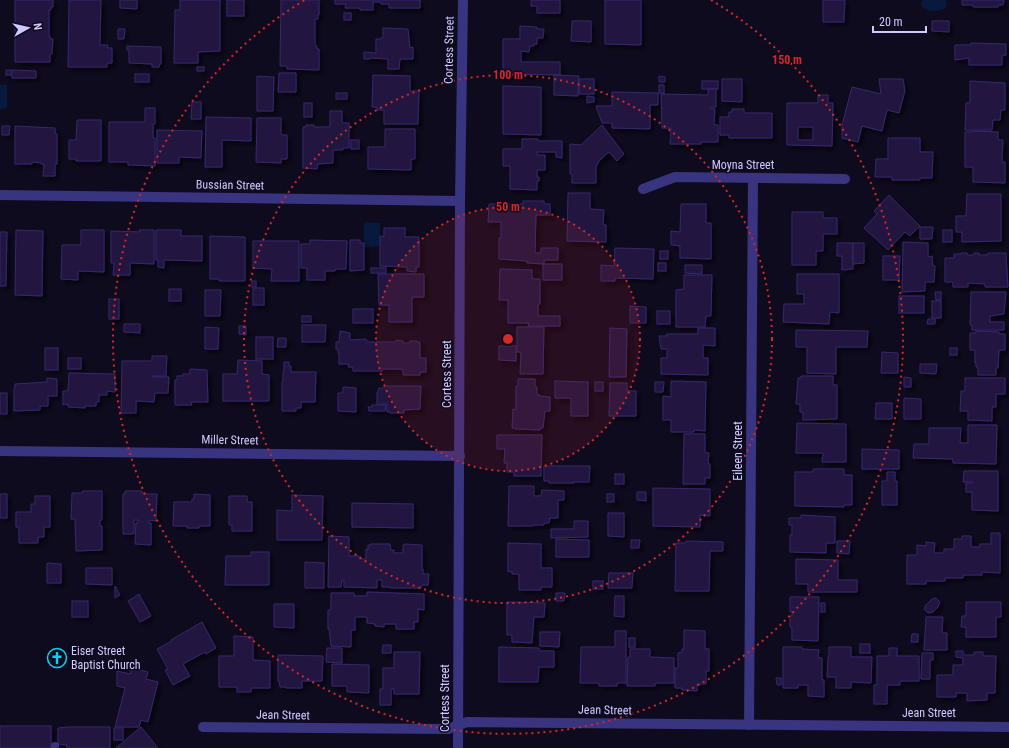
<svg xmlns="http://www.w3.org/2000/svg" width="1009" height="748" font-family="'Roboto Condensed',sans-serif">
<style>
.water{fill:#07193c}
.building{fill:#201740;stroke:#37286d;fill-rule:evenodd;filter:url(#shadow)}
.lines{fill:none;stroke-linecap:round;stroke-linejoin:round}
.lane{stroke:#39347f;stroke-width:8}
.street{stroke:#39347f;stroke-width:10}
.ring{fill:none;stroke:#d62828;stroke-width:2;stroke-dasharray:2 4}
.labels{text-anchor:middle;stroke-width:3;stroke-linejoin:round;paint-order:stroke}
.street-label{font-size:12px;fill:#d0c9ff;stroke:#0f0b1f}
.poi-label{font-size:12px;fill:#d0c9ff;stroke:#0f0b1f;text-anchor:start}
.centre{fill:#d62828;stroke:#0f0b1f;stroke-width:2}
.ring-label{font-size:12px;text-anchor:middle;font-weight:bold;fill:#d62828;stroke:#0f0b1f;stroke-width:3;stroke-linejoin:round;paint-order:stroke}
</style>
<defs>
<filter id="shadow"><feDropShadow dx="3.5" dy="3.5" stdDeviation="2" flood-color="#0009"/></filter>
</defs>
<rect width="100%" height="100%" fill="#0f0b1f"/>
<g class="water">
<path d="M922 0H946L947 6C941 13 926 13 921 5Z"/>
<path d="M0 84 7 85V108L0 109Z"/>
<path d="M366 222 380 223V246L366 248 364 247V224Z"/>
</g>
<g class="building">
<path d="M15 0H53V7H51V10H49V36H50V39H53L52 54 50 55V62H15Z"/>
<path d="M69 0H101L100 45H108L107 48H112V63H107V67H68Z"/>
<path d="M120 0H137V9L120 8Z"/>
<path d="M180 0H220V51L198 52V63H174L175 10H180Z"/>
<rect x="227" y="0" width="17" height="16"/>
<path d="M281 0H319V15H318V19H315V46H317V49H319V70L287 69V66H280Z"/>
<path d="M335 0H420V8H389V4H381V2H373V10H360V8H345L346 4H335Z"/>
<path d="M531 0H560V13H537V6H531Z"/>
<path d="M605 0H641V45L605 44Z"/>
<path d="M823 0H845L844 22H823Z"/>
<path d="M962 0H1004L1003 5H998V7H973V5H962Z"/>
<rect x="344" y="13" width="7" height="7"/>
<path d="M572 21H591V42L571 41Z"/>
<path d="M932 21H949V32L932 31Z"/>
<path d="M520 26 537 27V29H544L543 38H537V44H534V46H530L529 52 521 51V62H560V75L503 74V39H520Z"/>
<path d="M383 28 408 29 410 48 413 47V59H400L399 69H388V59L370 58V59H364V52L376 53V39H381L382 37H383Z"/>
<path d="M118 29H125L124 39H118Z"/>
<path d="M971 43 1006 44V55L1002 56V65H969V58L955 60V45H971Z"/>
<path d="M127 46 161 47V64H160L159 67H152V64L129 63V50H127Z"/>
<rect x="197" y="67" width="7" height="4"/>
<rect x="6" y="70" width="5" height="5"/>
<path d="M12 70 36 71V78H12Z"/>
<path d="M279 73H296V92H278Z"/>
<rect x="135" y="74" width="14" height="8"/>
<path d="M373 75 410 76V91H419L418 124H384V110H377V107H372Z"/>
<path d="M554 75 579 76 578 96 554 95Z"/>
<path d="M257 76 274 77 273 111H257Z"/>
<path d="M659 76 665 77V82H659Z"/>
<rect x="579" y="79" width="15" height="15"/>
<path d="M722 79H742V102L722 101Z"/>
<path d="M879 79H903L905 91 899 113 887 110 882 131 862 126 858 142 842 138V125L852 87 881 94Z"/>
<rect x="702" y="81" width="16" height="8"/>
<path d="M970 81 1005 83V110H1001L1000 120H993L992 130H965L966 103H970Z"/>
<rect x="659" y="85" width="5" height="8"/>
<path d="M503 86 541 87V135L503 134Z"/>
<path d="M708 89H716V107H710V109H715L714 125H718V142H701V144H670L671 128H662L661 94 708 95Z"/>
<path d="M612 92 658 93V105H650V129L612 128V123H602L596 106H612Z"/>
<rect x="336" y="93" width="11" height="6"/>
<path d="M818 95H828V103H833L832 146 787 145V103H818ZM798 127H813V140H798Z"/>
<path d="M587 96 594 97V102L587 103Z"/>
<path d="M192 102H201V119H191Z"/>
<rect x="304" y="103" width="8" height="14"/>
<path d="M145 108H155V124H153V138H155V166L128 165V162H109V122H145Z"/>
<path d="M732 109H744V113H772V138H729V135H720V117H729V112H732Z"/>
<path d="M330 111H342V123H349V148H343V150H333V163L318 164 317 169 303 168V127H306V125H314V127H330Z"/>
<path d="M206 117 251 118V141L222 140V167H205Z"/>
<path d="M257 118H281V135H287V159H281V163L256 162Z"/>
<path d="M77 120H101V161H76V159H69V140H76Z"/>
<path d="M602 125 624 154 617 161 609 152 599 161 596 167V183H572V174H570V144L581 145Z"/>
<path d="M2 126H10L9 135H2Z"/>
<path d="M15 126 55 128V134H57V164H55V176H43L44 164H41V163L32 162V164H15Z"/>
<path d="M385 129H415V159H411V170L368 169V147H385Z"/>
<path d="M157 130 202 131 201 158 179 157V163H157Z"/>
<path d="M973 131 998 132V140H1003L1002 162H1005V183L973 182V167H965V132H973Z"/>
<path d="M888 138H920V152H933L932 178H920V180H892V177H875L876 159H888Z"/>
<path d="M522 139H538V141H562V158L556 157V152H537V155H545V170H537V177H539V181H537V190L510 189V166H503V149H522Z"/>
<rect x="351" y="140" width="8" height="9"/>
<path d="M568 193H590V209L604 210 603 225H606V242L567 241Z"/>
<path d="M967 194H1001V241L962 242V232H956V216H966Z"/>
<path d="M889 195 920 226 910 236 905 232 888 250 864 228 877 214 874 211Z"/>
<path d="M523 201H544V204H550V215H536L535 253H541V248H558V260H544V264L527 263V261L499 259V238H501V222H488L489 204H523Z"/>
<path d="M681 204H706V223H711V259L680 258V246L671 245V231L680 232Z"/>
<path d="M792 212H823V218H837V234H823V251H816V265H792Z"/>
<path d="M920 227H933L932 239H920Z"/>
<path d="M384 228H405V237H419V267H416V272L407 271V267L380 266V236L384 237Z"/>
<path d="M16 230 43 231 42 296 15 295Z"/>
<path d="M81 230H104V272L78 271V280L61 279 62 245H81Z"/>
<path d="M139 230H154V264L130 263V275H113L114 263H111V231L140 232Z"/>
<path d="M156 230H181V236H202V261L164 260V268L158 267V260H156Z"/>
<rect x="943" y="230" width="9" height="12"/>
<path d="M0 232H7L6 286H0Z"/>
<path d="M210 236 245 237V281H219V279H210Z"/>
<path d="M310 240 347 241 346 269H335V271H325V280H307V268H301V244H310Z"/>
<path d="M350 240H360V243H364V270L350 271Z"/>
<path d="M253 241H299V281H271L272 269 253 268Z"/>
<path d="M903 242 928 243V257L932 256 933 266H935L934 282H925V291L902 292Z"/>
<path d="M837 243H853V269L842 270V256H837Z"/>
<path d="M853 243H864V263L853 264Z"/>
<path d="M615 248 654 249 653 279 615 278V281H601V265L614 266Z"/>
<rect x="660" y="251" width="8" height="8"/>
<path d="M961 253H967V255H974V253H979V255H988V253H1006L1008 287H985V284L968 283V287H953V282H945V258H954V254H961Z"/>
<path d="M883 256H900L899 280H883Z"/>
<rect x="658" y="263" width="8" height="8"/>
<rect x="543" y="264" width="19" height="16"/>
<path d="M685 265H702V274L685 273Z"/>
<rect x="371" y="268" width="15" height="5"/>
<path d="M500 269 532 270V279H540V304H538V316H560V326H528L529 323H508V300H499Z"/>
<path d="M378 274H424V297H412V322H389V305H379Z"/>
<path d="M797 274H839V313L830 312 829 324 783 322 784 304H804V294H797Z"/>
<path d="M684 275H712L711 316H706L705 327H676V290L684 289Z"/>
<rect x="252" y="281" width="4" height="6"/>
<rect x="253" y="288" width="11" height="17"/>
<rect x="169" y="289" width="12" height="12"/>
<path d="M205 290H221L220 316H205Z"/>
<path d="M935 292H941V300H936Z"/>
<path d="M971 292H1006L1004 314 990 316V322H1004V330H972V325H970Z"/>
<rect x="899" y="296" width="25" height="17"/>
<rect x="109" y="299" width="10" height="20"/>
<rect x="932" y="301" width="9" height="17"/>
<path d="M630 306 646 307V323H630Z"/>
<rect x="353" y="309" width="20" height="14"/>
<rect x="657" y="311" width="13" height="13"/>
<rect x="302" y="316" width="9" height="6"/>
<path d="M928 319H935V324H927Z"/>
<path d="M124 324H140V333L124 332Z"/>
<path d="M302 325H326L325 342H302Z"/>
<path d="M239 326H246V335L239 334Z"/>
<path d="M205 327 219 328 218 349H205Z"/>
<path d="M517 327H544L543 374H520L521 352H517Z"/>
<path d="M610 328 627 329 626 377H609Z"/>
<path d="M698 328H715V346L703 345V358H708V375L661 374V358H667V349H661L659 336H667V334H698Z"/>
<path d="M796 330 868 331 867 347H836V374L807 373V347H796Z"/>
<path d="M340 331 350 333V340L366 339 368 342H396V340L403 341V343H410V341H417V342H420V358H426V372H420V375H403V369H382V371H353V367H348L349 364H339V353H338V349H336V342H339Z"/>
<path d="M976 331 999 332V334H1005V350H999L998 368H996V375H978V368L976 367V363H975V350H970V333H976Z"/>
<rect x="256" y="337" width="17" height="22"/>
<path d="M278 338H286V347H277Z"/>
<path d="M499 346H516V361L499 360Z"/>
<rect x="45" y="348" width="13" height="22"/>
<rect x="950" y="348" width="7" height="7"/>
<path d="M882 352 898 353V373H881Z"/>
<path d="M152 356H167L166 376H153V377H169L168 393H155L154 402 136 401V413H121L122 361H152Z"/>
<rect x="68" y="358" width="13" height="11"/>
<path d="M238 360 262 361V374L269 375V401H223V374H237Z"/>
<path d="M284 362H289V366H291V372H316L315 402H301V408H296V411H282V382H283V372H284Z"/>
<path d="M920 364H937L936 374 920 373Z"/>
<path d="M190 369 207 370 208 402H191L192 405H175V380H177V376H183V374H190Z"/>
<path d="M69 373 115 374V392L107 391V395H99V402H96V406H85V408L68 407V404L63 405V391H68Z"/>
<path d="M801 376H833V385H837V419L803 420V412H800V404H796L798 378H801Z"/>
<path d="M904 377 911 378V387H904Z"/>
<path d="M47 378 57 379V396H48V406H40V410L14 411V388H15V384L47 382Z"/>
<path d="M965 378H1005V394H996V407H992V421L968 420V411H960L961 391H965Z"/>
<path d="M518 379H535V386L537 387V395H540V396L550 397V411H545L543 428H540V430L515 429V428H512L513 409 516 410V386H518Z"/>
<path d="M555 381 588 382V416H571V398H555Z"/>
<path d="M671 381 706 382 705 431 694 430V432H671V420H663V396L671 397Z"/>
<rect x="595" y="382" width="8" height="9"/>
<path d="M655 382H664L663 392H655Z"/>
<path d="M610 383H627V391H636V416H609Z"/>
<path d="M385 386H421L420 409 404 410V413H390V412H387V404H377V393L379 388H385Z"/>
<path d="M343 387 356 388V412L338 411V393H343Z"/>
<rect x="0" y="393" width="7" height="21"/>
<path d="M904 398 921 399V419H904Z"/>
<path d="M876 403H892V419H875Z"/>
<path d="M372 405H386L385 411H369L368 407H372Z"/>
<path d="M797 423 846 424V462H822L823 453H796Z"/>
<path d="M968 425H997L996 464 953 463V459L913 458 914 444H929V428H961L960 443H968Z"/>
<path d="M684 434H705V453H709L708 464H710V478H705V484H683Z"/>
<path d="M497 435H542L541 476H514V472H507V463H504L505 449H497Z"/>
<path d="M862 449 899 450V469H862Z"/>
<path d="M544 466H590L589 482H574V483H549V481H544Z"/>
<path d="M813 469H844V475H852V505H844V507L795 506V472H813Z"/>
<path d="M964 471H998V511L972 510V492H966V483H972L973 482H963Z"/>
<path d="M887 472H895V481H897V505H882V481H887Z"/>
<rect x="615" y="474" width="9" height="10"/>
<path d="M509 486H534V496H541L542 490 564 491V500H558V518H550L549 523H544V525H533V526H508Z"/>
<path d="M653 488 710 489V516L700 515V527L653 526Z"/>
<path d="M83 491H102V520H100V526H102V550L76 551 75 519H71L72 493H82Z"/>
<path d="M125 491H142V494H157L156 521 149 520V523H151V545L135 544 136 523H138V520H134V534H123V494H125Z"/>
<path d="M637 492H646V501L637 500Z"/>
<rect x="0" y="494" width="7" height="24"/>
<path d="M194 494 210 495V526H199V528H187V526H173L174 502H192V499H194Z"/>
<rect x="607" y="494" width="7" height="8"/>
<path d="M292 495 323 496 322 540H277V510L292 511Z"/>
<path d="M35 496H50V527H44V537H38V543H19V527H16V512H31V504H35Z"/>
<path d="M229 496H247V502H252V531H232V525H229Z"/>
<path d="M352 503 413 504V528L352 527Z"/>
<path d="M608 513H624V537L608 536Z"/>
<path d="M801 515 835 517V543H826V553L790 552V535H792V525H789V518H801Z"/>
<path d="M574 521H588V537L551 538V529H574Z"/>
<path d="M991 533H1000V573L982 572V575H963V578H945V581H926V584H907V555H917V545L926 546V542L935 543 934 553H944V549H954V539H962V536H971V547H980V544H991Z"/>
<path d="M329 536 349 537V556H359V559H366V549L368 550V545H371V544H390L391 550H394V553H403V545L405 544 422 545V569H423V574H429L428 585H422L421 588H390V587H382V580H377V588L344 587V580H342L341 587H328Z"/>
<path d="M556 539 589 540V557H556Z"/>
<path d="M631 540H640L639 548H631Z"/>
<path d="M686 541 723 542V551H710L709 591H675L676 543H686Z"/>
<path d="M837 541H850L849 554 837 553Z"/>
<path d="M508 543 541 544V568H552V587H541V590H519V574H512V571L508 572Z"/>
<path d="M251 552H269V585H225L226 556H251Z"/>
<path d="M796 559 838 560V580H857V592H808V584H796Z"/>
<path d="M305 562 324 563V588H305Z"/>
<path d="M47 563 61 564V583H47Z"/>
<path d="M86 568H112V585L86 584Z"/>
<path d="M609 573H633L632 588H608Z"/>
<rect x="593" y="581" width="10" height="8"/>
<path d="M115 586 120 595 115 598Z"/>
<path d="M367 592 424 594V610L418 609V622H414V629H396V624H384V627L375 626V624L367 623V617H355V630H351V647L331 646 329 629H328V610H331V593H354V596H367Z"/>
<path d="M556 593H565L564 601H556Z"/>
<path d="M139 594 151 616 140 622 128 601Z"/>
<path d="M615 596H624V617L614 616Z"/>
<path d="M790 597H819L818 641 792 640V627H790V616H792V611L790 612Z"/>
<path d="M936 598 940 602 938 607 933 612 928 613 924 609 926 605 932 599Z"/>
<rect x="72" y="601" width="16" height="16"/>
<path d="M507 602 545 603 544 617H534L532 643 512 642V635H507Z"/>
<path d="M966 602H1001V617H996V637H966V627H961L962 616H966Z"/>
<rect x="821" y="603" width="4" height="9"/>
<path d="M274 604H294V628L274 627Z"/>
<path d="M926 617H943L942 633H947V650H924Z"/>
<path d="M202 622 216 648 206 654 205 652 183 664 190 676 173 685 165 670 168 669 157 649 172 641 171 640Z"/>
<path d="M684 630 705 631V649H709V671H706V684H697V691L682 690V688H675V668H678V653L682 652V649H684Z"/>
<path d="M615 631H626V683H617V686H599V683H580L581 647H615Z"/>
<path d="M540 632H560L559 647 540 646Z"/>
<path d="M912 634H918V642H911Z"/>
<path d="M234 636 253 637V660L270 661V688H251V692H237V687H219V656H234Z"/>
<rect x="629" y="638" width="6" height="9"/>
<rect x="860" y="644" width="10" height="9"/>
<path d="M383 645H391V653H382Z"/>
<path d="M499 647 539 648V651H554V667H539L538 682H499Z"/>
<path d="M783 647H802V649L819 650 818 657 822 658V680H824V697L808 696V685H798V688H783Z"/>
<path d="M829 647H851V657H872L871 683 851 682V688H836V677H827L828 657H829Z"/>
<path d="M327 648H342V663L326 662Z"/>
<path d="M889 648H897V656H919V681H900V685H887V704H874V685H877V656H889Z"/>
<path d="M630 649H650V657L674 658V683H655V686H627L628 657H630Z"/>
<path d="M956 651H963V655H974V652H983V656H996L995 693H987V700L967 701V693H956V697H937V675H953V665H963V658L956 657Z"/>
<path d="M394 652H420L419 694H394V689H391V705H380V689H383V668H394Z"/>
<path d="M922 653H933V660H930V679H921Z"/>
<path d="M278 655 323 656 322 681H302V688H286V687H280L279 681H278Z"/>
<path d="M332 664 369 665V693L347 692V686H332Z"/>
<path d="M132 668 148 672 146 679 158 682 148 722 141 720 139 727H115L125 688 117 686V671L130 674Z"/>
<path d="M776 678H781V685H777Z"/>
<rect x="0" y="726" width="51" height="22"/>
<path d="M67 727H110V748H67V745L58 744V728Z"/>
<path d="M141 727 158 748H116Z"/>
<rect x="114" y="728" width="9" height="12"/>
</g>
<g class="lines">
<path class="lane" d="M55 748V746"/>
<g class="street">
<path d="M643 189 675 177 845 179"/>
<path d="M0 195 460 201"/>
<path d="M0 451 460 456"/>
<path d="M749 725 753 178"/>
<path d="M203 727 448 729 467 722 1009 727"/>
<path d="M458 748 460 201 463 0"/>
</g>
</g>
<circle cx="508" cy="339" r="132" fill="#d62828" fill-opacity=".12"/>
<g class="ring">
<circle cx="508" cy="339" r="132"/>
<circle cx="508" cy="339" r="264"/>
<path d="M711 0A395 395 0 1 1 305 0"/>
</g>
<defs>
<symbol id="church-ring" viewBox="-11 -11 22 22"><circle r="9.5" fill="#0f0b1f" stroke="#00d5f4" stroke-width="1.5"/><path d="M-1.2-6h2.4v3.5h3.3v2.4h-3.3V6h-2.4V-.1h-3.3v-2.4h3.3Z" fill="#00d5f4"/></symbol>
</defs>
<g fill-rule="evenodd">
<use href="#church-ring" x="46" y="647" width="22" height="22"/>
</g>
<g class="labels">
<g class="street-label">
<text transform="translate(449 50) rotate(-89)" y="4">Cortess Street</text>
<text x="743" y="169">Moyna Street</text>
<text transform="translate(230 185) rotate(1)" y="4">Bussian Street</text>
<text transform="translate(447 374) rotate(-90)" y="4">Cortess Street</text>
<text transform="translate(230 440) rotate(1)" y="4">Miller Street</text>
<text transform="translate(738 451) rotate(-90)" y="4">Eileen Street</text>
<text transform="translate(445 698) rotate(-90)" y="4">Cortess Street</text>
<text transform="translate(605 710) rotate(1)" y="4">Jean Street</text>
<text x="929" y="717">Jean Street</text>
<text transform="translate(283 715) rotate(1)" y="4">Jean Street</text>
</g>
<g class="poi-label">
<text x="71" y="655">Eiser Street<tspan x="71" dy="14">Baptist Church</tspan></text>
</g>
</g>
<circle cx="508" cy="339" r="6" class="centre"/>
<g class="ring-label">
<text x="787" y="64">150 m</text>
<text x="508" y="79">100 m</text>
<text x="508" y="211">50 m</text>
</g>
<g transform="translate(28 28) rotate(82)" stroke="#0f0b1f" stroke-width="3" paint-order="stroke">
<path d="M0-3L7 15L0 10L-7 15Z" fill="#d0c9ff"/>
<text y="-6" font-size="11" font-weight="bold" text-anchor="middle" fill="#d0c9ff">N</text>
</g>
<path d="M873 26v6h53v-6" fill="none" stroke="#d0c9ff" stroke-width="2"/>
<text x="879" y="26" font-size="12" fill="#d0c9ff" stroke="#0f0b1f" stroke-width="3" paint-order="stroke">20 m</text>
</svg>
